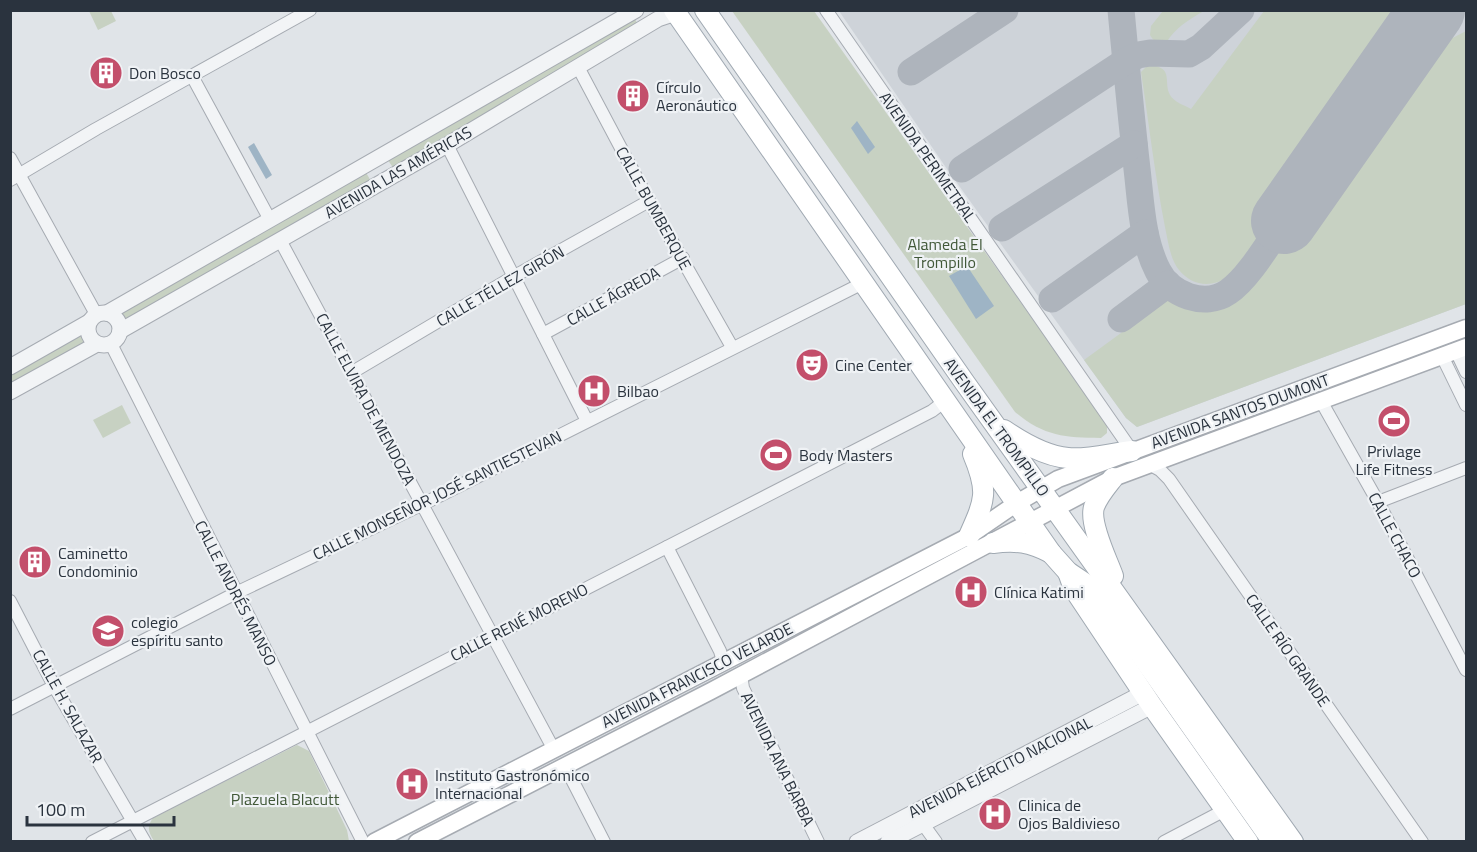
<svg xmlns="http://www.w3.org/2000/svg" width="1477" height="852" font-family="'Titillium Web',sans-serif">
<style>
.built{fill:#ced3d9}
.green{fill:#c7d1c2}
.water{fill:#9eb4c5}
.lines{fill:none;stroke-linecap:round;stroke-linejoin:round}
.taxiway{stroke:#aeb4bc;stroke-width:27}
.runway{stroke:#aeb4bc;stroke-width:66}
.minor-casing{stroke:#a6abb2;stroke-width:14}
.tertiary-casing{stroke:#a6abb2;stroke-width:17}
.secondary-casing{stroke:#a6abb2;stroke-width:19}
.primary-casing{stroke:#a0a9b2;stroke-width:22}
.minor{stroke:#f2f4f6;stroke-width:12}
.tertiary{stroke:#f2f4f6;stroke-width:15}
.secondary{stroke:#fff;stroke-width:16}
.primary{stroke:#fff;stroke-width:20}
.labels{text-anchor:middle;stroke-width:4.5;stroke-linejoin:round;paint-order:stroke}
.poi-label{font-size:16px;fill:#2a333e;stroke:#eff2f5;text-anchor:start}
.street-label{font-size:16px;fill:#2a333e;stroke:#eff2f5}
.park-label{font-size:16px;fill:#415838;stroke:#eff2f5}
</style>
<rect width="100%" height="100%" fill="#e0e4e8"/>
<path class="built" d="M839 11H1466V304L1137 427 1126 418 1084 360 947 169Z"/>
<g class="green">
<path d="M89 11H111L116 21 98 30Z"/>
<path d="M732 11H814L1107 424V433L1101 438C1065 438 1043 436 1015 412Z"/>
<path d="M1163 11V10L1204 11C1188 20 1175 28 1166 43 1157 43 1154 42 1150 35L1151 26Z"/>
<path d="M1264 11H1400L1258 208 1272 218C1263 230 1238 271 1228 277 1211 288 1192 286 1179 270 1170 259 1168 241 1165 227 1155 176 1149 124 1141 72L1146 67 1152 65C1174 69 1163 82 1170 95 1174 102 1184 105 1191 109Z"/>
<path d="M633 15 639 27 394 169 385 156Z"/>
<path d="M1466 31V304L1137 427 1126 418 1084 360 1158 306 1164 296C1227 340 1260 277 1293 233L1306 241 1443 43Z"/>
<path d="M364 169 372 183 123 326 120 318 114 311Z"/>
<path d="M81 329 90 343 11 389 10 369Z"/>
<path d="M122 405 131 423 103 438 93 420Z"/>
<path d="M297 745 309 751 347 830 349 841H154C149 833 146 827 153 818Z"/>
</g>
<g class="water">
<path d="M857 121 875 147 868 154 851 128Z"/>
<path d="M254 143 272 175 266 179 248 147Z"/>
<path d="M967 266 994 306 976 319 949 276Z"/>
</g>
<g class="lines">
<g class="taxiway">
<path d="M1121 10C1126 63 1131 116 1137 169 1141 203 1142 240 1158 271 1170 295 1205 308 1228 292 1248 279 1270 241 1284 221"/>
<path d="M911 72 1005 10"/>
<path d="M962 169 1126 61 1138 55 1150 53 1189 54 1201 47 1241 10"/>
<path d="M1002 228 1134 144"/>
<path d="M1052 299 1145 233"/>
<path d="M1121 319 1168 284"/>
</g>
<path class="runway" d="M1284 221 1432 10"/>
<defs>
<g id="minor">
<path d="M826 10 1132 451"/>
<path d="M578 67 649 201 732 347"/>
<path d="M192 76 269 218"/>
<path d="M447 145 587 421"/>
<path d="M10 158 96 314"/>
<path d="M10 180 96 129 310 10"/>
<path d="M280 240 553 748"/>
<path d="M543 334 683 258"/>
<path d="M111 344 363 842"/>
<path d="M1456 351 1466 372"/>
<path d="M1442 356 1466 405"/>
<path d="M351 373 513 277 649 201"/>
<path d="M1321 401 1378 502 1466 670"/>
<path d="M1149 464 1160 470 1169 479 1422 842"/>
<path d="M1378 502 1466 468"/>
<path d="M667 547 720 651 723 661"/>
<path d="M10 601 54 686 145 842"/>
<path d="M741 675 743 688 818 842"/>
<path d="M10 709 236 593 423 504 863 283"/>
<path d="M565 766 604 842"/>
<path d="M923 824 936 842"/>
<path d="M92 842 932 411 945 401"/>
<path d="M1164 842 1225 810"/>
</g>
<g id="tertiary">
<circle cx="104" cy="329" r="16"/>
<path d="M107 313 636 10"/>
<path d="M120 331 447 145 658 19 676 13"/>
<path d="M10 367 89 322"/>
<path d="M10 392 97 344"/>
<path d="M857 842 1143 693"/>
<path d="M888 842 1152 706"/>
</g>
<g id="secondary">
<path d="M374 842 969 536 1017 503 1058 479 1466 328"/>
<path d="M417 842 711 691 1113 478 1466 347"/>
</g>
<g id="primary">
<path d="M674 10 1051 553 1068 572 1095 590 1273 842"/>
<path d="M705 10 965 383 1293 842"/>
<path d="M1004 430C1023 443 1045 456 1068 458 1088 460 1112 453 1132 451"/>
<path d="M1113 478C1106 487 1098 496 1094 507 1089 524 1107 559 1113 576"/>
<path d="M969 536C985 500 989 492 973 454"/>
<path d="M993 543C1016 540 1030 542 1051 553"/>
<path d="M1068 572 1074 589 1152 706 1248 842"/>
</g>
</defs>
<use href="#minor" class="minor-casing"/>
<use href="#tertiary" class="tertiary-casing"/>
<use href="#secondary" class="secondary-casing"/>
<use href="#primary" class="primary-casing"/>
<use href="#minor" class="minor"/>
<use href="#tertiary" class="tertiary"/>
<use href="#secondary" class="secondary"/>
<use href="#primary" class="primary"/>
</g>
<defs>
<symbol id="building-disc" viewBox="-11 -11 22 22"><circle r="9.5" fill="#c34f6b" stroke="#eff2f5"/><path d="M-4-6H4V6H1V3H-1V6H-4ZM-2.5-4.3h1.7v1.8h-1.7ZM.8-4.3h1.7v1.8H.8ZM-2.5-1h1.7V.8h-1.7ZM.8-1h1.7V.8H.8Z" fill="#fff"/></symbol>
<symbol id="theatre-disc" viewBox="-11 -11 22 22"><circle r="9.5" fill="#c34f6b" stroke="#eff2f5"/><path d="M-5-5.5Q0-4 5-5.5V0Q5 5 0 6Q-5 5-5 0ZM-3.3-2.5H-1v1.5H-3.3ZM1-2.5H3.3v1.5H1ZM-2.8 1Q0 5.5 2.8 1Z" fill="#fff"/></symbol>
<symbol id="hospital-disc" viewBox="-11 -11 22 22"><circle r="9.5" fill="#c34f6b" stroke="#eff2f5"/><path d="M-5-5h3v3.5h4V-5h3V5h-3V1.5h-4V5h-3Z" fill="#fff"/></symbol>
<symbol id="stadium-disc" viewBox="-11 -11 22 22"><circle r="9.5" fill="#c34f6b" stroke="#eff2f5"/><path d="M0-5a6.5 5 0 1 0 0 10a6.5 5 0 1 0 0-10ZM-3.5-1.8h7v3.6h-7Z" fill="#fff"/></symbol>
<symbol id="school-disc" viewBox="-11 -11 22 22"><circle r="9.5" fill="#c34f6b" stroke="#eff2f5"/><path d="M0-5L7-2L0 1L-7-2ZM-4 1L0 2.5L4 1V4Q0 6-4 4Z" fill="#fff"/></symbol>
</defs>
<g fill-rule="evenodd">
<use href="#building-disc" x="87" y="54" width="38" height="38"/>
<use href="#building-disc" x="614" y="77" width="38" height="38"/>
<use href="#theatre-disc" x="793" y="346" width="38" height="38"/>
<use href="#hospital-disc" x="575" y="372" width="38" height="38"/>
<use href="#stadium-disc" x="1375" y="402" width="38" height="38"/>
<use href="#stadium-disc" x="757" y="436" width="38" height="38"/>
<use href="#building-disc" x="16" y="543" width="38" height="38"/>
<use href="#hospital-disc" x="952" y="573" width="38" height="38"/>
<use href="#school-disc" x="89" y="612" width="38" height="38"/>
<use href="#hospital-disc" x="393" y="765" width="38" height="38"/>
<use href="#hospital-disc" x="976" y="795" width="38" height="38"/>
</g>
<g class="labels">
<g class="poi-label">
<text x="129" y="79">Don Bosco</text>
<text x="656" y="93">Círculo<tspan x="656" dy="18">Aeronáutico</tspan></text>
<text x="835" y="371">Cine Center</text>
<text x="617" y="397">Bilbao</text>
<text x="1394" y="457" text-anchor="middle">Privlage<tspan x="1394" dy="18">Life Fitness</tspan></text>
<text x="799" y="461">Body Masters</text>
<text x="58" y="559">Caminetto<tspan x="58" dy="18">Condominio</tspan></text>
<text x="994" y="598">Clínica Katimi</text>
<text x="131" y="628">colegio<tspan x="131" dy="18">espíritu santo</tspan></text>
<text x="435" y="781">Instituto Gastronómico<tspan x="435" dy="18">Internacional</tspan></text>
<text x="1018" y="811">Clinica de<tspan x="1018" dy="18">Ojos Baldivieso</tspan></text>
</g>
<g class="street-label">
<text transform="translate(928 157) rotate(55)" y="6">AVENIDA PERIMETRAL</text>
<text transform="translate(398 172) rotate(-30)" y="6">AVENIDA LAS AMÉRICAS</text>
<text transform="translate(654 208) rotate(61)" y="6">CALLE BUMBERQUE</text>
<text transform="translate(500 286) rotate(-30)" y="6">CALLE TÉLLEZ GIRÓN</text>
<text transform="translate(613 296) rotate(-29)" y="6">CALLE ÁGREDA</text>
<text transform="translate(366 399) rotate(62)" y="6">CALLE ELVIRA DE MENDOZA</text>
<text transform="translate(1240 411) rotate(-20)" y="6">AVENIDA SANTOS DUMONT</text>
<text transform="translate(997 427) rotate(54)" y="6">AVENIDA EL TROMPILLO</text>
<text transform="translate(437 495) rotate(-26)" y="6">CALLE MONSEÑOR JOSÉ SANTIESTEVAN</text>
<text transform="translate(1395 535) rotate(62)" y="6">CALLE CHACO</text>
<text transform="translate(236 593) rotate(63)" y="6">CALLE ANDRÉS MANSO</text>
<text transform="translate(519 622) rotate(-27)" y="6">CALLE RENÉ MORENO</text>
<text transform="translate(1288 650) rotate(55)" y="6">CALLE RÍO GRANDE</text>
<text transform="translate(697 675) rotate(-27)" y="6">AVENIDA FRANCISCO VELARDE</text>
<text transform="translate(68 706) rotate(61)" y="6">CALLE H. SALAZAR</text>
<text transform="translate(778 759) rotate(64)" y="6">AVENIDA ANA BARBA</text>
<text transform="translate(1000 767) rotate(-27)" y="6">AVENIDA EJÉRCITO NACIONAL</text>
</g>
<g class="park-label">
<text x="945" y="250">Alameda El<tspan x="945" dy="18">Trompillo</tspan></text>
<text x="285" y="805">Plazuela Blacutt</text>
</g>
</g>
<rect width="1477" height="852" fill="none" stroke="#2a333e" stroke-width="24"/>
<path d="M27 816v9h147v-9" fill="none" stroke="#2a333e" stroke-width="3"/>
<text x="36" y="816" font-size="18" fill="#2a333e" stroke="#eff2f5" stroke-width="4.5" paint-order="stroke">100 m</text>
</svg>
